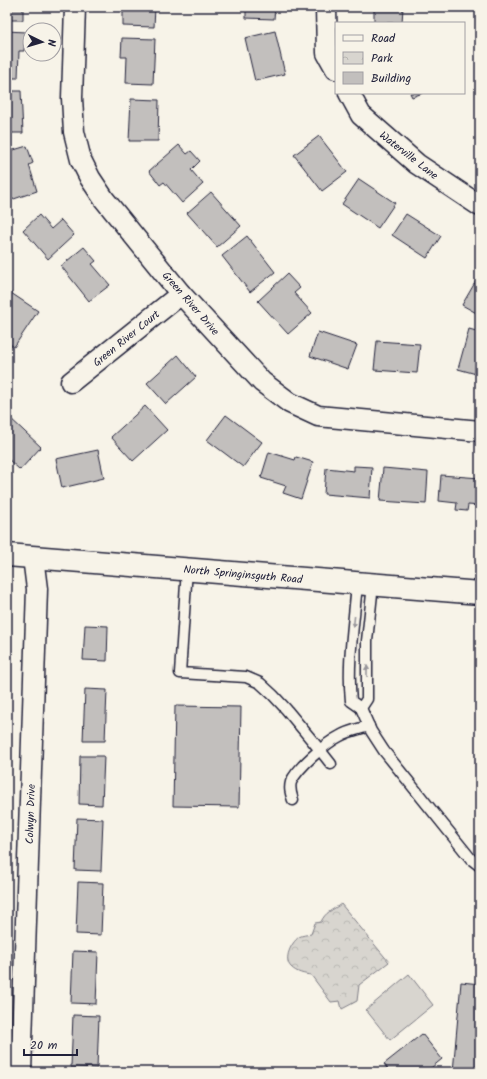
<svg xmlns="http://www.w3.org/2000/svg" width="487" height="1079" font-family="Kalam,sans-serif">
<style>
.grass{fill:#d8d5cf;stroke:#7d7c85}
.park{fill:url(#park-crowns);stroke:#7d7c85}
.building{fill:#c2bfbd;stroke:#22223b}
.lines{fill:none;stroke-linecap:round;stroke-linejoin:round}
.service-casing{stroke:#22223b;stroke-width:13}
.minor-casing{stroke:#22223b;stroke-width:23}
.tertiary-casing{stroke:#22223b;stroke-width:25}
.service{stroke:#f7f3e8;stroke-width:10}
.minor{stroke:#f7f3e8;stroke-width:20}
.tertiary{stroke:#f7f3e8;stroke-width:22}
.oneway{fill:#97959a}
.labels{text-anchor:middle;stroke-width:3;stroke-linejoin:round;paint-order:stroke}
.street-label{font-size:11px;fill:#22223b;stroke:#f7f3e8}
</style>
<defs>
<pattern id="park-crowns" width="20" height="18" patternUnits="userSpaceOnUse"><rect width="20" height="18" fill="#d8d5cf"/><path d="M2 6a3 3 0 1 1 6 0M12 15a3 3 0 1 1 6 0" fill="none" stroke="#b9b7b3"/></pattern>
</defs>
<rect width="100%" height="100%" fill="#f7f3e8"/>
<filter id="ink" filterUnits="userSpaceOnUse"><feTurbulence type="fractalNoise" baseFrequency=".025" numOctaves="2"/><feDisplacementMap in="SourceGraphic" scale="8" xChannelSelector="R" yChannelSelector="G"/><feConvolveMatrix kernelMatrix="1 2 1 2 8 2 1 2 1" color-interpolation-filters="sRGB"/></filter>
<g filter="url(#ink)">
<path class="grass" d="M409 974 433 1005 390 1040 366 1010Z"/>
<path class="park" d="M341 904 389 962 359 985 357 1001 342 1009 340 1001 331 1002 311 975C304 974 297 973 291 967 283 959 291 943 299 937 302 935 307 935 311 934L315 923 321 922C325 912 333 910 341 904Z"/>
<g class="building">
<rect x="7" y="7" width="16" height="13"/>
<path d="M123 7H155L154 27 123 26Z"/>
<path d="M246 7H275L274 19 246 18Z"/>
<path d="M374 7H403L402 23H374Z"/>
<path d="M7 31 25 32 24 51H19L18 78H7Z"/>
<path d="M275 31 285 74 255 81 245 38Z"/>
<path d="M122 38 155 39 153 84 126 83 127 57H121Z"/>
<path d="M7 91H21L23 133H7Z"/>
<path d="M410 93H423L412 97Z"/>
<path d="M131 99 159 100 158 141H129Z"/>
<path d="M319 136 347 172 322 191 294 155Z"/>
<path d="M179 145 187 154 191 151 200 161 191 170 203 184 182 203 164 182 160 185 149 171Z"/>
<path d="M27 146 33 163 29 165 37 191 11 200 7 188V152Z"/>
<path d="M359 179 395 203 378 228 342 204Z"/>
<path d="M211 192 241 226 217 247 187 213Z"/>
<path d="M406 214 441 236 427 258 392 235Z"/>
<path d="M39 215 51 229 61 220 74 235 48 259 23 230Z"/>
<path d="M247 236 275 272 250 292 222 256Z"/>
<path d="M84 247 96 261 92 264 110 285 89 301 61 266Z"/>
<path d="M287 274 300 288 294 293 312 313 288 334 258 301Z"/>
<path d="M480 274V315L462 305Z"/>
<path d="M8 291 38 311 14 347 7 342V292Z"/>
<path d="M469 329 480 332V375L458 369Z"/>
<path d="M318 332 357 345 348 369 310 356Z"/>
<path d="M377 341 420 344 417 373 374 370Z"/>
<path d="M178 355 196 377 166 404 147 383Z"/>
<path d="M145 406 167 430 133 461 111 437Z"/>
<path d="M226 415 262 442 243 467 207 440Z"/>
<path d="M8 416 41 447 20 470 7 458V417Z"/>
<path d="M98 450 104 478 62 488 56 459Z"/>
<path d="M269 452 295 460 296 457 313 462 301 499 283 493 286 486 261 478Z"/>
<path d="M354 466 372 467 370 498 324 494 326 468 354 471Z"/>
<path d="M383 468 428 472 426 504 380 501Z"/>
<path d="M441 475 480 478V506L468 505 467 511 456 510 457 503 439 501Z"/>
<path d="M85 625 108 626 107 661 83 660Z"/>
<path d="M85 689 107 690 105 741H83Z"/>
<path d="M175 706 241 707 239 807 173 806Z"/>
<path d="M80 756H104L102 805 79 804Z"/>
<path d="M77 818 103 819 101 871 75 870Z"/>
<path d="M78 882 103 883 101 935 76 934Z"/>
<path d="M73 951 98 952 96 1004 71 1003Z"/>
<path d="M461 982 480 984V1072H453Z"/>
<path d="M73 1015 99 1016 97 1068 71 1067Z"/>
<path d="M422 1034 442 1059 426 1072H390L384 1064Z"/>
</g>
<g class="lines">
<defs>
<g id="service">
<path d="M187 569 180 673 246 677 260 683 273 695 286 709 320 750 331 764"/>
<path d="M357 583C354 623 347 662 351 701L361 708 371 731 384 751 471 859 480 866"/>
<path d="M361 708 367 699V641L373 584"/>
<path d="M293 800C291 794 289 789 291 782 297 768 326 743 340 736 348 731 359 729 369 726"/>
</g>
<g id="minor">
<path d="M75 7 72 98 74 132 81 160 90 178 104 199 181 294 262 382 290 403 318 416 480 431"/>
<path d="M326 7 327 53 336 69"/>
<path d="M349 93 361 115 417 164 480 206"/>
<path d="M71 382 181 294"/>
<path d="M21 1072 37 589 33 557"/>
</g>
<path id="tertiary" d="M7 555 480 593"/>
</defs>
<use href="#service" class="service-casing"/>
<use href="#minor" class="minor-casing"/>
<use href="#tertiary" class="tertiary-casing"/>
<use href="#service" class="service"/>
<use href="#minor" class="minor"/>
<use href="#tertiary" class="tertiary"/>
</g>
<defs><path id="oneway-solid" d="M-6-.8H1V-3.2L6.5 0L1 3.2V.8H-6Z"/></defs>
<g class="oneway">
<use href="#oneway-solid" transform="translate(354 622) rotate(96)"/>
<use href="#oneway-solid" transform="translate(367 671) rotate(-90)"/>
</g>
</g>
<g class="labels">
<g class="street-label">
<text transform="translate(409 155) rotate(38)" y="4">Waterville Lane</text>
<text transform="translate(191 303) rotate(49)" y="4">Green River Drive</text>
<text transform="translate(126 338) rotate(-39)" y="4">Green River Court</text>
<text transform="translate(243 574) rotate(5)" y="4">North Springinsguth Road</text>
<text transform="translate(30 814) rotate(-88)" y="4">Colwyn Drive</text>
</g>
</g>
<rect width="487" height="1079" fill="none" stroke="#f7f3e8" stroke-width="24"/>
<rect x="12" y="12" width="463" height="1055" fill="none" stroke="#22223b" stroke-width="1.5" filter="url(#ink)"/>
<rect x="335" y="22" width="130" height="72" fill="#f7f3e8" stroke="#a29fa3"/>
<rect x="343" y="35" width="20" height="6" fill="#f7f3e8" stroke="#a29fa3"/>
<text x="371" y="42" font-size="12" fill="#22223b">Road</text>
<rect x="343" y="52" width="20" height="12" fill="url(#park-crowns)" stroke="#a29fa3"/>
<text x="371" y="62" font-size="12" fill="#22223b">Park</text>
<rect x="343" y="72" width="20" height="12" fill="#c2bfbd" stroke="#a29fa3"/>
<text x="371" y="82" font-size="12" fill="#22223b">Building</text>
<g transform="translate(42 42) rotate(95)"><circle r="19" fill="#f7f3e8" stroke="#a29fa3"/>
<path d="M0-3L7 15L0 10L-7 15Z" fill="#22223b"/>
<text y="-6" font-size="11" font-weight="bold" text-anchor="middle" fill="#22223b">N</text>
</g>
<path d="M24 1049v6h53v-6" fill="none" stroke="#22223b" stroke-width="2"/>
<text x="30" y="1049" font-size="12" fill="#22223b" stroke="#f7f3e8" stroke-width="3" paint-order="stroke">20 m</text>
</svg>
